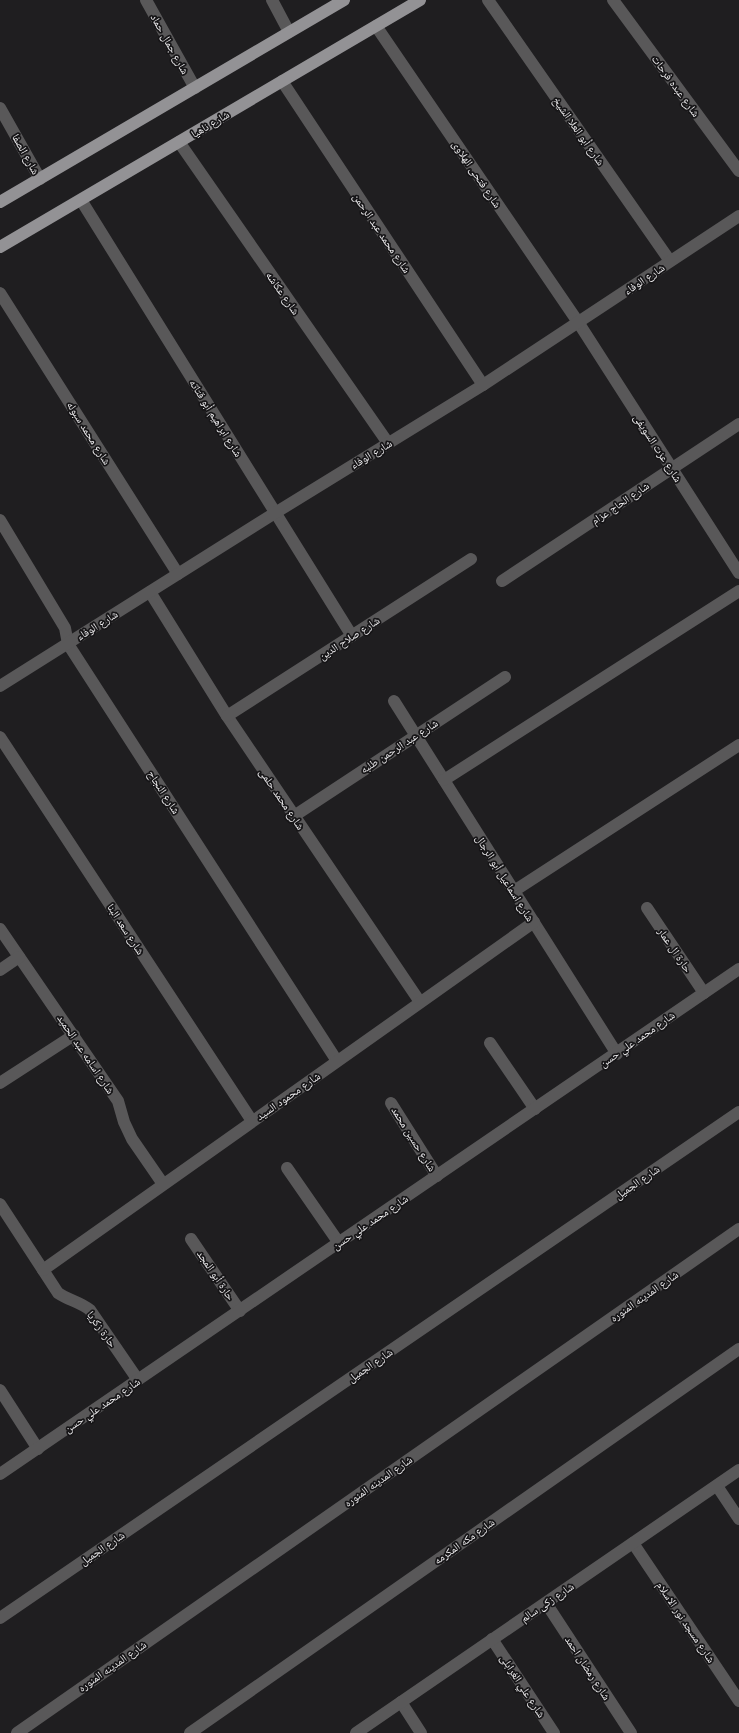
<svg xmlns="http://www.w3.org/2000/svg" width="739" height="1733" font-family="Inter,'Noto Naskh Arabic',sans-serif">
<style>
.lines{fill:none;stroke-linecap:round;stroke-linejoin:round}
.minor{stroke:#595859;stroke-width:12}
.major{stroke:#939295;stroke-width:12}
.labels{text-anchor:middle;stroke-width:3.5;stroke-linejoin:round;paint-order:stroke}
.street-label{font-size:11px;fill:#edecee;stroke:#161517}
</style>
<rect width="100%" height="100%" fill="#1f1e20"/>
<g class="lines">
<g class="minor">
<path d="M146 0 195 88"/>
<path d="M272 0 289 32"/>
<path d="M488 0 670 261"/>
<path d="M613 0 739 171"/>
<path d="M376 26 578 322 739 573"/>
<path d="M282 81 483 385"/>
<path d="M0 108 40 179"/>
<path d="M179 142 388 443"/>
<path d="M81 200 352 636"/>
<path d="M0 293 178 574"/>
<path d="M0 520 65 628 68 644 337 1061"/>
<path d="M502 581 739 424"/>
<path d="M150 592 227 716 420 1002"/>
<path d="M0 686 275 513 483 385 739 216"/>
<path d="M394 701 617 1054"/>
<path d="M227 716 471 559"/>
<path d="M0 737 252 1121"/>
<path d="M444 780 739 591"/>
<path d="M294 816 505 677"/>
<path d="M514 891 739 745"/>
<path d="M647 908 704 993"/>
<path d="M0 929 118 1101 124 1122 132 1139 163 1184"/>
<path d="M0 970 19 957"/>
<path d="M490 1043 535 1109"/>
<path d="M0 1083 74 1035"/>
<path d="M391 1103 437 1176"/>
<path d="M287 1168 339 1243"/>
<path d="M0 1204 58 1293C68 1300 80 1302 90 1310L138 1380"/>
<path d="M191 1239 240 1311"/>
<path d="M43 1270 534 922"/>
<path d="M0 1390 38 1449"/>
<path d="M0 1474 739 969"/>
<path d="M717 1486 739 1519"/>
<path d="M633 1543 739 1701"/>
<path d="M546 1603 631 1733"/>
<path d="M0 1618 739 1112"/>
<path d="M492 1639 554 1733"/>
<path d="M401 1702 421 1733"/>
<path d="M17 1733 739 1229"/>
<path d="M190 1733 739 1349"/>
<path d="M356 1733 739 1470"/>
</g>
<g class="major">
<path d="M0 202 344 0"/>
<path d="M0 247 420 0"/>
</g>
</g>
<g class="labels">
<g class="street-label">
<text transform="translate(170 44) rotate(61)" y="4">شارع جمال حماد</text>
<text transform="translate(676 86) rotate(54)" y="4">شارع عبده فرحات</text>
<text transform="translate(210 124) rotate(-31)" y="4">شارع ناهيا</text>
<text transform="translate(579 131) rotate(55)" y="4">شارع أبو العلا الشيخ</text>
<text transform="translate(26 154) rotate(61)" y="4">شارع الصفا</text>
<text transform="translate(477 174) rotate(56)" y="4">شارع فتحى الهلاوى</text>
<text transform="translate(382 233) rotate(56)" y="4">شارع محمد عبد الرحمن</text>
<text transform="translate(644 279) rotate(-34)" y="4">شارع الوفاء</text>
<text transform="translate(283 293) rotate(55)" y="4">شارع عكاشه</text>
<text transform="translate(216 418) rotate(58)" y="4">شارع ابراهيم أبو قتاته</text>
<text transform="translate(89 433) rotate(58)" y="4">شارع محمد سبوله</text>
<text transform="translate(658 448) rotate(57)" y="4">شارع عزت السويفى</text>
<text transform="translate(371 454) rotate(-31)" y="4">شارع الوفاء</text>
<text transform="translate(620 503) rotate(-34)" y="4">شارع الحاج عزام</text>
<text transform="translate(97 625) rotate(-32)" y="4">شارع الوفاء</text>
<text transform="translate(349 638) rotate(-33)" y="4">شارع صلاح الدين</text>
<text transform="translate(399 746) rotate(-33)" y="4">شارع عبد الرحمن طلبه</text>
<text transform="translate(164 792) rotate(57)" y="4">شارع النجاح</text>
<text transform="translate(282 799) rotate(56)" y="4">شارع محمد حلمى</text>
<text transform="translate(505 878) rotate(58)" y="4">شارع اسماعيل أبو الرجال</text>
<text transform="translate(126 929) rotate(57)" y="4">شارع سعد البنا</text>
<text transform="translate(675 950) rotate(56)" y="4">حارة ال عمار</text>
<text transform="translate(637 1039) rotate(-35)" y="4">شارع محمد علي حسن</text>
<text transform="translate(86 1054) rotate(56)" y="4">شارع اسامه عبد الحميد</text>
<text transform="translate(288 1096) rotate(-35)" y="4">شارع محمود السيد</text>
<text transform="translate(414 1139) rotate(58)" y="4">شارع حسين محمد</text>
<text transform="translate(637 1182) rotate(-34)" y="4">شارع الجميل</text>
<text transform="translate(370 1222) rotate(-34)" y="4">شارع محمد علي حسن</text>
<text transform="translate(216 1275) rotate(56)" y="4">حارة أبو المجد</text>
<text transform="translate(644 1296) rotate(-35)" y="4">شارع المدينه المنوره</text>
<text transform="translate(102 1329) rotate(54)" y="4">حارة زكريا</text>
<text transform="translate(370 1365) rotate(-34)" y="4">شارع الجميل</text>
<text transform="translate(102 1405) rotate(-34)" y="4">شارع محمد علي حسن</text>
<text transform="translate(378 1481) rotate(-35)" y="4">شارع المدينه المنوره</text>
<text transform="translate(464 1541) rotate(-35)" y="4">شارع مكه المكرمه</text>
<text transform="translate(102 1548) rotate(-34)" y="4">شارع الجميل</text>
<text transform="translate(547 1602) rotate(-34)" y="4">شارع زكى سالم</text>
<text transform="translate(686 1622) rotate(56)" y="4">شارع مسجد نور الاسلام</text>
<text transform="translate(112 1666) rotate(-35)" y="4">شارع المدينه المنوره</text>
<text transform="translate(588 1668) rotate(57)" y="4">شارع رمضان احمد</text>
<text transform="translate(523 1686) rotate(57)" y="4">شارع علي الغرابلى</text>
</g>
</g>
</svg>
